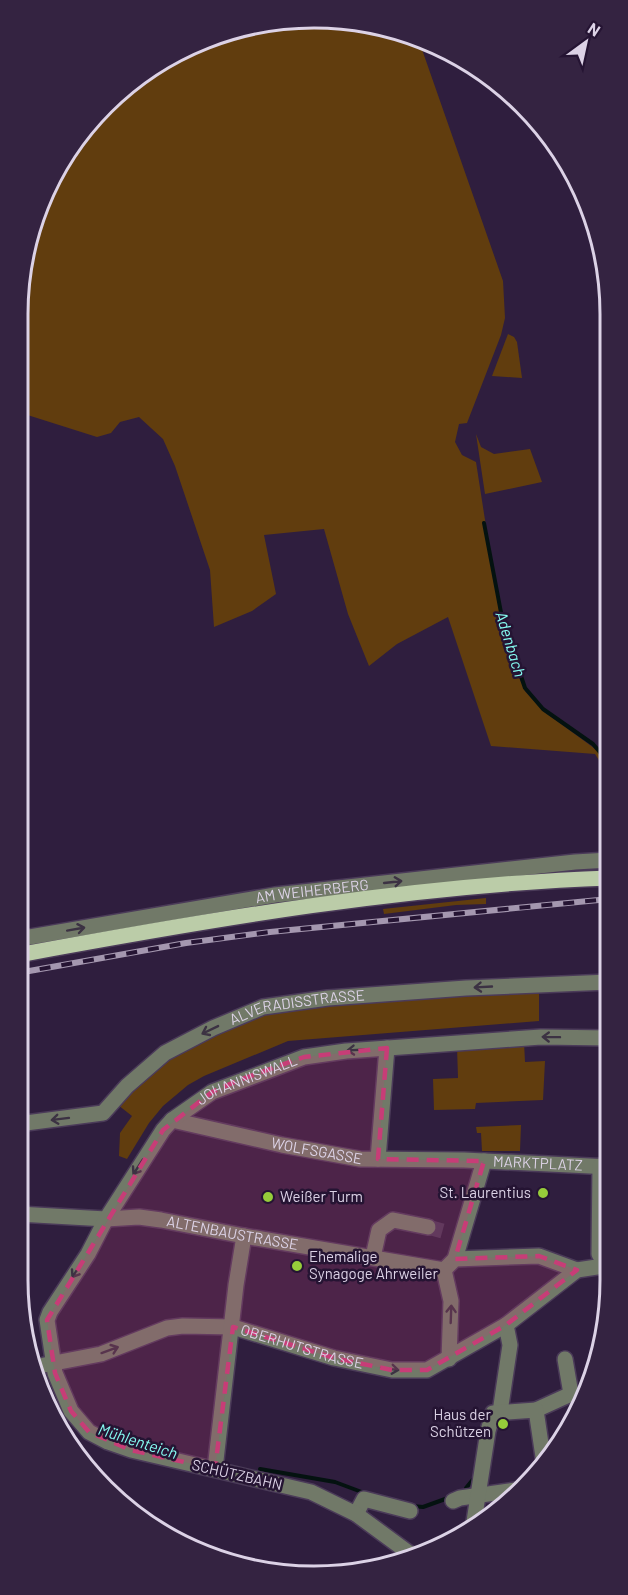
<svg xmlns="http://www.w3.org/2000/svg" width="628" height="1595" font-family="Barlow,sans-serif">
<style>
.green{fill:#613d0e}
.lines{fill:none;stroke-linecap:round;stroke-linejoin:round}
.stream{stroke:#041210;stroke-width:4}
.minor-tunnel{stroke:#493957;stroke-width:15;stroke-dasharray:15 8;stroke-linecap:butt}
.minor-casing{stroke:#4b3b59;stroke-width:18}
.major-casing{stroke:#4b3b59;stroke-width:18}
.minor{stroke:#717968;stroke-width:15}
.major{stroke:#bbcca8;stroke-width:15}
.rail-casing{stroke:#a497af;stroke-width:6}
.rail{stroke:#251433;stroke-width:4;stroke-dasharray:11;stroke-linecap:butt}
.oneway{stroke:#3c3243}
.marked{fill:#c73d77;fill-opacity:0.2;stroke:#c73d77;stroke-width:4.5;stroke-dasharray:12 8;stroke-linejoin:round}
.poi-dot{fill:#96cc3a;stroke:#251433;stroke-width:2}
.labels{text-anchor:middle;stroke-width:5;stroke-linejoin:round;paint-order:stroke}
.street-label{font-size:15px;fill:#dcd2e6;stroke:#251433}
.poi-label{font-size:15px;fill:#dcd2e6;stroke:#251433;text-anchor:end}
.water-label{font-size:16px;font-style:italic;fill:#86fcf2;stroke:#251433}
.rim{fill:none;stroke:#dcd2e6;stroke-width:3}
</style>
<rect width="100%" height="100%" fill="#2f1e3e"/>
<g class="green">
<path d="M294 19 409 34 418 38 503 281 505 318 501 335 467 423 459 424 455 442 462 455 476 462 501 623 510 657 525 691 542 710 598 751 600 750 609 760V776L595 754 491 746 448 617 397 644 369 666 348 614 324 529 264 535 276 594 252 611 214 627 210 570 175 466 163 439 139 417 120 422 111 433 97 437 18 412V314L34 219 91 119 183 49Z"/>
<path d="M508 334 514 337 517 342 522 378 492 376Z"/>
<path d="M476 434 481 447 494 454 530 449 542 482 485 494Z"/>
<path d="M486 898V904L456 905 384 914 383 909Z"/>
<path d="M539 988V1021L288 1041 204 1076 188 1085 163 1106 149 1123 127 1159 119 1156 120 1133 132 1116 118 1105 167 1057 265 1012 330 1003Z"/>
<path d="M524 1042 525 1062 545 1061 543 1100 476 1103 475 1109 434 1110 433 1079 458 1078 457 1047Z"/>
<path d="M521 1125 520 1151H482L481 1133H477L476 1127Z"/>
</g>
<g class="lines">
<g class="stream">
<path d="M484 523 503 623 525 688 543 709 593 744 609 763"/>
<path d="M28 1341 32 1342"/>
<path d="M260 1469 335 1482 367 1494"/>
<path d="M466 1488 475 1477"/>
<path d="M412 1506 423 1507 448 1498"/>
</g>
<path class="minor-tunnel" d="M428 1227 446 1232"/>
<defs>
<g id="minor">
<path id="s1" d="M18 939 275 895 575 862 609 860"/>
<path id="s2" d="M172 1120 282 1145 360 1159 464 1160 610 1167"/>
<path id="s3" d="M18 1124 103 1113 127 1086 165 1053 213 1028 263 1007 328 998 466 988 609 982"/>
<path d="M378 1159 387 1048"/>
<path d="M600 1166 599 1254 607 1266 610 1276"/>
<path id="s4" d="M18 1214 106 1219 139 1217 161 1220 244 1236 444 1270"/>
<path d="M373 1257 379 1230 393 1220 428 1227"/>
<path d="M455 1259 484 1161"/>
<path d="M444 1270 455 1259 539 1256 577 1270"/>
<path d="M444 1270 451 1301 449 1359"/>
<path id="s5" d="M44 1365 101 1354 167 1328 183 1326 233 1327 334 1358 392 1370H427L506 1325 577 1270 610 1265"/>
<path d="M536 1410 571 1394 565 1359"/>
<path d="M500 1412 510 1345 506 1325"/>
<path d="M215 1469 236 1285 244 1236"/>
<path d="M453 1501 460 1498 516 1490"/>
<path d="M356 1514 364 1499 410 1511"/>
<path d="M473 1528 488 1431 493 1413 536 1410 543 1457"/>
<path id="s6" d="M413 1556 356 1514 311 1492 131 1450 108 1442 89 1432 71 1411 55 1373 47 1320 50 1312 88 1254 106 1219 163 1130 172 1120 212 1092 304 1057 346 1051 541 1037 609 1038"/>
</g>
<path id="major" d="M18 955C213 919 410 885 609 878"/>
</defs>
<use href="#minor" class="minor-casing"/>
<use href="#major" class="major-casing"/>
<use href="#minor" class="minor"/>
<use href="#major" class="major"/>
<defs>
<path id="rail" d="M18 973 186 943 270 932 609 899"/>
</defs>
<use href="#rail" class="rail-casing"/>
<use href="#rail" class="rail"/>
</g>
<defs><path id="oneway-shaft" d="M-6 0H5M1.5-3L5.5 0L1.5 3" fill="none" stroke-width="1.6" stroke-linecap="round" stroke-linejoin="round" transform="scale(1.5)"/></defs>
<g class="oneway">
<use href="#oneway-shaft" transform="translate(393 882) rotate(-6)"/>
<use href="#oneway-shaft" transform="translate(76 929) rotate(-10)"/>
<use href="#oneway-shaft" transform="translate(483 987) rotate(177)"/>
<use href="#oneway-shaft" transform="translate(210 1030) rotate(154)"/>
<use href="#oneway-shaft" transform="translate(551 1037) rotate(-179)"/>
<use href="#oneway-shaft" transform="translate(356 1050) rotate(177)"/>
<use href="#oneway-shaft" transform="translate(60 1119) rotate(173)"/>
<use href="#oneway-shaft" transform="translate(138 1167) rotate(123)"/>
<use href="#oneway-shaft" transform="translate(77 1270) rotate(123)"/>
<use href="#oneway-shaft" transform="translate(451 1314) rotate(-88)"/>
<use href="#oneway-shaft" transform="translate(110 1350) rotate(-20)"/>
<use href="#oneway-shaft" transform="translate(390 1369) rotate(7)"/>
</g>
<path class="marked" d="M387 1048 378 1159 484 1161 455 1259 539 1256 577 1270 506 1325 427 1370H392L334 1358 233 1327 215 1469 131 1450 89 1432 71 1411 55 1373 47 1320 163 1130 212 1092 239 1080 304 1057Z"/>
<g class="poi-dot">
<circle cx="543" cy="1193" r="6"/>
<circle cx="268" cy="1197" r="6"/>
<circle cx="297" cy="1266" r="6"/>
<circle cx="503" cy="1424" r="6"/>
</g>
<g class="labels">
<g class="street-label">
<text dy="5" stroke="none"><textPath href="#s1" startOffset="298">AM WEIHERBERG</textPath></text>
<text dy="5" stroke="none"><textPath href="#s3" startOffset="314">ALVERADISSTRASSE</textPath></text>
<text dy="5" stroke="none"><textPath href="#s6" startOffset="796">JOHANNISWALL</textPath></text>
<text dy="5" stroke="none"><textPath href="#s2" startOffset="148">WOLFSGASSE</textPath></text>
<text dy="5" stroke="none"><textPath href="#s2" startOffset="370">MARKTPLATZ</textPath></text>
<text dy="5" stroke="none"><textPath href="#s4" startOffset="216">ALTENBAUSTRASSE</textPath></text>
<text dy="5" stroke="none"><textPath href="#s5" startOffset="267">OBERHUTSTRASSE</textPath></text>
<text transform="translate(237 1475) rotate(13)" y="5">SCHÜTZBAHN</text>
</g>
<g class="poi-label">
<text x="531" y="1198">St. Laurentius</text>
<text x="280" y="1202" text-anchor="start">Weißer Turm</text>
<text x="309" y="1262" text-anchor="start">Ehemalige<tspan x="309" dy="17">Synagoge Ahrweiler</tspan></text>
<text x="491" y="1420">Haus der<tspan x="491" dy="17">Schützen</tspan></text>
</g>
<g class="water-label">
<text transform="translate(511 644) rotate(73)" y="6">Adenbach</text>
<text transform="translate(138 1441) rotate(18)" y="6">Mühlenteich</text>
</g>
</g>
<path d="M0 0H628V1595H0ZM314 28H314A286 286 0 0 1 600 314V1280A286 286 0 0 1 314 1566H314A286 286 0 0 1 28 1280V314A286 286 0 0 1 314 28Z" fill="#342341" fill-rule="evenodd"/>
<path class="rim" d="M314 28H314A286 286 0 0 1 600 314V1280A286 286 0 0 1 314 1566H314A286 286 0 0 1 28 1280V314A286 286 0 0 1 314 28Z"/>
<g transform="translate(586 42) rotate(33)" stroke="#251433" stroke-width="4.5" paint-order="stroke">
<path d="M0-4.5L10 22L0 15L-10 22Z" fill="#dcd2e6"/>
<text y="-9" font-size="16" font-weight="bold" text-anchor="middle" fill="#dcd2e6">N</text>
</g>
</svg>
